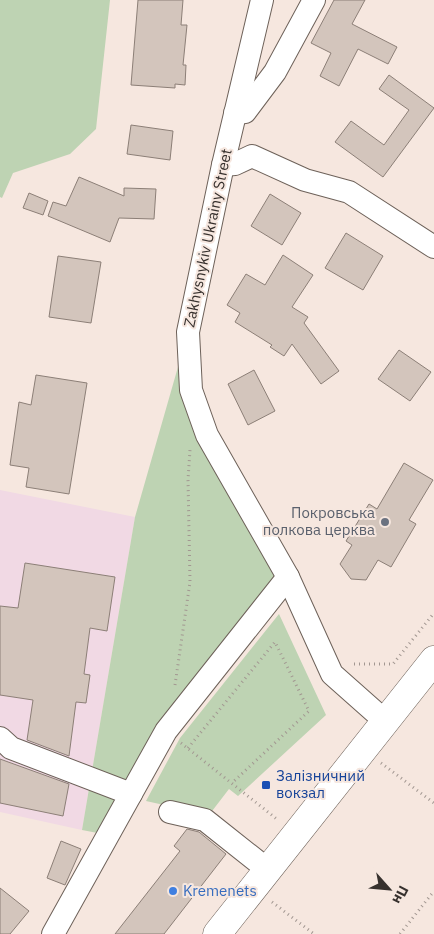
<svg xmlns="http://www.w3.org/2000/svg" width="434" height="934" font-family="'IBM Plex Sans',sans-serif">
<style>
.industrial{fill:#f1d9e4}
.green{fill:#bed3b3}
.building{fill:#d3c5bc;stroke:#8c7f77}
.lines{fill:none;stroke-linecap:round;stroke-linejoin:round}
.minor-casing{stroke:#6d6159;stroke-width:24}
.highway-casing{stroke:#6d6159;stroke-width:29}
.path{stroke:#a29791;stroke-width:3;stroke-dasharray:1 4;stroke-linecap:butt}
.minor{stroke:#fff;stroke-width:22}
.highway{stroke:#fff;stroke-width:28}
.worship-dot{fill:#6b7280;stroke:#f6e7df;stroke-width:2}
.transit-dot{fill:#1a4fb4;stroke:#f6e7df;stroke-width:2}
.shop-dot{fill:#3f7fe0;stroke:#f6e7df;stroke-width:2}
.labels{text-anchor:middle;stroke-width:4;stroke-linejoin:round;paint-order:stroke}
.street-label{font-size:15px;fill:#37312e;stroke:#f6e7df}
.worship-label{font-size:15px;fill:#5b616d;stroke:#f6e7df;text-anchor:end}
.transit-label{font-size:15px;fill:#164399;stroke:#f6e7df;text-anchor:start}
.shop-label{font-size:15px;fill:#366cbe;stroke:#f6e7df;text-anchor:start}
</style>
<rect width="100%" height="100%" fill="#f6e7df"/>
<path class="industrial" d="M0 490 135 517 82 830 0 812Z"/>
<g class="green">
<path d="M0 0H110L96 129 70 154 13 173 2 198 0 197Z"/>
<path d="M188 332 191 390 288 577 166 731 108 835 82 830 135 517Z"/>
<path d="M279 614 326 715 238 796 229 789 209 815 146 801 180 738Z"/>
</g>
<g class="building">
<path d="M138 0H183L181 25H187L183 65H186L185 85 175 84V88L131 85Z"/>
<path d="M334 0H365L352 24 397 47 388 64 358 49 339 86 320 76 331 53 311 43Z"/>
<path d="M389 75 434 108 383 177 335 142 351 121 384 145 409 110 379 89Z"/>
<path d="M131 125 173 131 170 160 127 154Z"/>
<path d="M79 177 124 196V188L156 189 154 219 119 218 110 242 48 216 53 202 66 206Z"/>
<path d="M29 193 48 201 43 215 23 208Z"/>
<path d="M270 194 301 213 282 245 251 226Z"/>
<path d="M346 233 383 256 363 290 325 268Z"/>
<path d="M283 255 313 275 292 307 308 317 304 323 339 371 321 384 292 344 284 356 270 347 272 345 235 322 240 313 227 305 246 274 265 285Z"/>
<path d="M58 256 101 262 91 323 49 317Z"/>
<path d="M399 350 431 372 410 401 378 379Z"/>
<path d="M254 370 275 411 248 425 228 384Z"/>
<path d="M36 375 87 383 69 494 26 487 29 468 10 465 19 402 31 405Z"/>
<path d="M404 463 433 480 409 520 416 524 391 567 378 560 366 580 351 579 340 564 352 545 346 541 369 504 377 509Z"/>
<path d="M25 563 115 577 107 631 90 628 84 674 90 675 86 703 76 702 69 756 27 740 33 700 0 695V606L18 608Z"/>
<path d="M0 759 69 784 63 816 0 803Z"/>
<path d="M187 829 199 832 226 854 164 934H115L180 851 174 846Z"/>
<path d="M61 841 81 849 65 885 47 878Z"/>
<path d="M0 888 29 911 10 934H0Z"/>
</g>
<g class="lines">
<defs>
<g id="minor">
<path d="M262 0 223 165 188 332 191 390 207 435 288 577 332 674 385 721"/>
<path d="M235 113 245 112 275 72 314 0"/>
<path d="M223 165 235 164 252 156 305 180 349 192 434 247"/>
<path d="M0 738 11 748 131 794"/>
<path d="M170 812 205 820 268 870"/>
<path d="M53 934 166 731 288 577"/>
</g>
<path id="highway" d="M217 934 434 660"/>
</defs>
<use href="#minor" class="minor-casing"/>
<use href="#highway" class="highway-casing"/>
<g class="path">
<path d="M354 664H393L434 613"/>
<path d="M175 685 190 582 188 480 190 450"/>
<path d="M181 743 278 820"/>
<path d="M188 748 275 642 309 711 232 783"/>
<path d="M381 763 434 803"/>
<path d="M272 902 314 934"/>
<path d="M400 934 434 891"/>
</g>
<use href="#minor" class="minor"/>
<use href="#highway" class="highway"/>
</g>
<circle class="worship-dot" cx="385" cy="522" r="5"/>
<rect class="transit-dot" x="261" y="780" width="10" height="10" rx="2.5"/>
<circle class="shop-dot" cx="173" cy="891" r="5"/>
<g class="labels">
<g class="street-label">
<text transform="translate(208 238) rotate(-78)" y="5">Zakhysnykiv Ukrainy Street</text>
</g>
<g class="worship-label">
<text x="375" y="518">Покровська<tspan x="375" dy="17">полкова церква</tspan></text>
</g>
<g class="transit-label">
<text x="276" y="781">Залізничний<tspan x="276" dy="17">вокзал</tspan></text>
</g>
<g class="shop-label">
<text x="183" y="896">Kremenets</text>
</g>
</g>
<g transform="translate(389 889) rotate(117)" stroke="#f6e7df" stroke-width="4" paint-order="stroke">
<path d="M0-4L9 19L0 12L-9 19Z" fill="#37312e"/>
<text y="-8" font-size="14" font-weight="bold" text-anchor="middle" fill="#37312e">Пн</text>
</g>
</svg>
